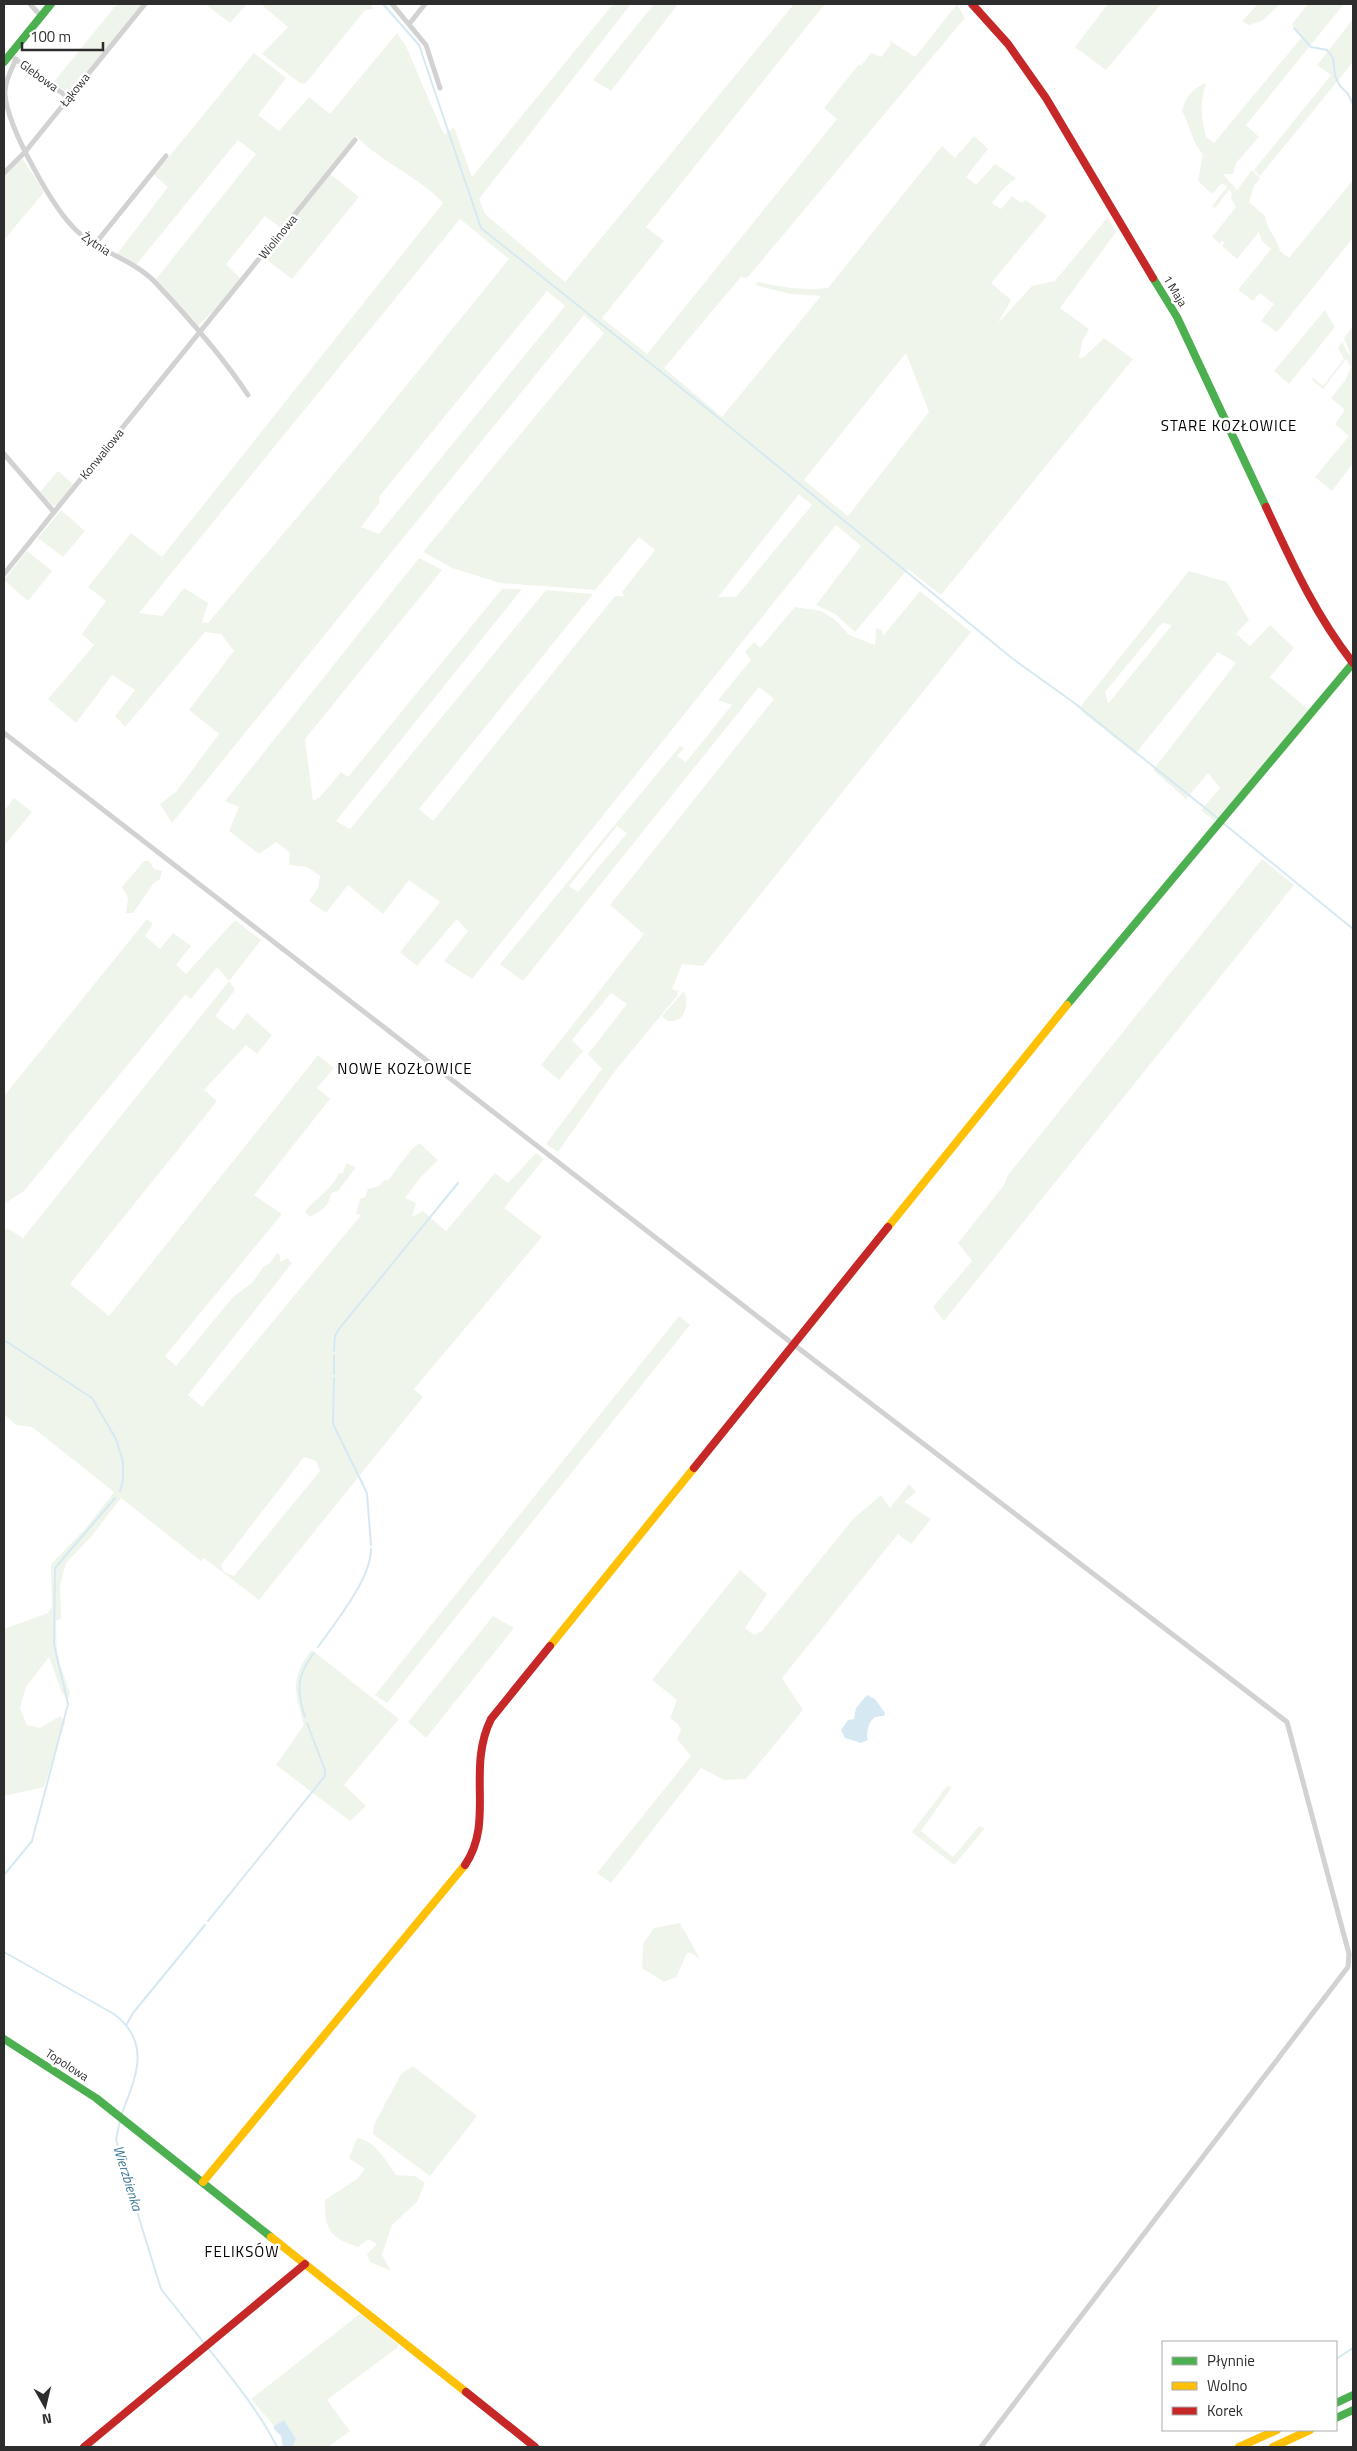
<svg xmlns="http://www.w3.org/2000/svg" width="1357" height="2451" font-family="'Titillium Web',sans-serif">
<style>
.green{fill:#f0f5eb;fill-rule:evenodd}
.water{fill:#d6e9f3}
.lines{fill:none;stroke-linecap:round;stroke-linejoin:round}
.stream{stroke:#d6e9f3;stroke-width:2}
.street{stroke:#d2d2d2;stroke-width:5}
.fast{stroke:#4caf50;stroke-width:8}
.slow{stroke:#ffc107;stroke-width:8}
.jam{stroke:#c62828;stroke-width:8}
.labels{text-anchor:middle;stroke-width:5;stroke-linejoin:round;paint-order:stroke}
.street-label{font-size:12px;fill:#2d2d2d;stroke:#fff}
.water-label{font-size:14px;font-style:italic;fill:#367495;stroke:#fff}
.quarter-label{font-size:15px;letter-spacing:1px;fill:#000;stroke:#fff}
</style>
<rect width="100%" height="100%" fill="#fff"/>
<g class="green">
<path d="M117 4H143L73 91 67 92 53 83Z"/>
<path d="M205 4H247L230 23Z"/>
<path d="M261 4H370L374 9 365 10 305 84 300 83 262 54 288 27Z"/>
<path d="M613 4H631L479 199 485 214 565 282 794 4H825L646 227 664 241 602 318 647 354 837 119 824 108 859 64 861 66 871 53 881 57 891 44 889 40 915 57 957 4 965 18 747 278 741 277 664 368 722 417 821 296 790 294 755 285 758 282C782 287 803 291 828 288L942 146 955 158 974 136 988 149 966 177 976 185 995 164 1016 178 1005 187 992 203 1001 209 1012 196 1021 203 1026 200 1047 216 991 283 1011 300 998 323 1032 286 1055 281 1108 217 1116 232 1060 308 1089 329 1082 342 1079 358 1084 357 1104 338 1133 359 941 595 908 569 855 632 835 614 816 605 861 546 836 525 472 979 444 961 468 931 457 919 417 966 400 952 440 902 409 880 383 914 348 885 326 913 309 901 318 888 320 876 307 867 289 865 290 853 276 842 259 854 229 831 239 807 225 801 419 558 442 570 305 739 313 801 320 797 341 772 348 777 502 589H522L336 821 350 829 546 590 593 594 419 809 433 821 615 596H624L622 592 655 550 639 537 595 590 500 583 452 568 423 552 604 333 584 315 172 823 160 804 176 792 219 734 189 710 234 651 221 634 205 632 125 727 115 716 135 690 112 675 76 723 48 699 94 645 82 634 106 601 88 587 131 533 162 557 443 203C418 176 382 163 356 136L282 229 265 216 226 264 240 278 220 304 198 326 156 279 256 154 238 140 136 265 117 254 168 187 154 175 254 53 286 78 258 115 279 131 309 97 330 114 397 33 406 46 444 135 454 127 472 177ZM460 219 509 259 358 445 208 623 202 622 208 603 184 588 162 616 139 613ZM547 291 565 306 379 534 361 527 380 502 379 497ZM906 353 929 412 848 516 804 480ZM799 494 812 505 736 597H718Z"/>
<path d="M654 4H678L611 91 593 80Z"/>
<path d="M1108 4H1161L1106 70 1075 47Z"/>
<path d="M1258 4H1280L1262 21 1249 25 1242 21Z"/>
<path d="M1308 4H1344L1246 125 1259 137 1236 163 1233 174H1223L1237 190 1252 170 1260 178 1254 186 1249 202 1265 216C1268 233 1276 235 1280 251L1289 258 1353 180V238L1277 332 1261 321 1274 304 1260 293 1253 301 1238 290 1271 249 1262 241 1259 232 1237 259 1222 246 1225 242 1221 241 1220 244 1212 237 1236 207 1231 198 1232 193 1229 190 1215 208 1212 206 1227 187 1222 183 1212 194 1198 181 1203 154C1191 142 1190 125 1182 111 1185 97 1193 88 1206 83 1200 103 1201 117 1206 137L1214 143 1302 37 1292 24Z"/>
<path d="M1353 19V62L1260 176 1254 170 1331 75 1317 65Z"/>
<path d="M23 159 44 192 4 240V177L17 161Z"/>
<path d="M330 174 359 197 292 279 263 257Z"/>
<path d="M1325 310 1335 327 1289 384 1274 371Z"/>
<path d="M1353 326V463L1332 491 1315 477 1349 436 1335 424 1345 410 1331 398 1345 381 1351 367 1346 359 1323 389 1312 380 1313 378 1323 386 1344 359 1338 348 1342 342 1349 355 1350 353 1344 338Z"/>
<path d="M58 471 73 484 57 505 53 506 40 492Z"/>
<path d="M61 510 85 531 63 557 38 538Z"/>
<path d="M27 551 52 571 28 601 4 580Z"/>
<path d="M1189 571 1227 582 1249 620 1236 634 1250 646 1270 625 1294 648 1270 677 1310 711 1215 821 1201 810 1220 788 1208 773 1186 799 1153 770 1236 663 1218 652 1135 754 1081 711V706ZM1162 623 1172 625 1108 704 1105 692Z"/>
<path d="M920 591 971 632 703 966 682 964 672 989 678 991 677 996 615 1071 558 1152 546 1144 602 1069 588 1054 627 1004 611 993 572 1040 583 1051 559 1080 541 1065 644 934 610 905 774 699 759 687 523 981 500 964 680 746 684 748 677 756 686 762 732 705 718 700 751 660 745 652 754 642 760 648 795 607 821 611 834 619 849 635 875 645 876 628 882 630 883 636ZM617 826 627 833 578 892 569 886Z"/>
<path d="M14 798 32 812 4 846V811Z"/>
<path d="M1262 859 1294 885 944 1321 933 1307 972 1261 958 1243 1004 1185 1008 1175Z"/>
<path d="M144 861H149L154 869 162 871 160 879 153 884 133 913H126L128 898 122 887Z"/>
<path d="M147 919 153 924 145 936 160 949 173 933 191 946 176 965 186 974 235 920 261 940 229 981 235 990 215 1016 234 1030 247 1013 272 1035 257 1054 246 1045 204 1090 217 1101 70 1284 109 1316 318 1055 334 1068 317 1088 330 1099 254 1195 282 1214 165 1356 176 1366 233 1297 253 1282 263 1267 269 1264 277 1253 280 1255V1262L287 1258 292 1263 188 1395 202 1407 361 1215 356 1214 360 1199 365 1197 368 1189 379 1186 384 1180H388L411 1150 419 1143 438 1160 421 1177 405 1198 416 1203 412 1217 423 1211 446 1231 495 1173 508 1183 536 1153 544 1159 504 1208 542 1237 414 1389 423 1397 259 1600 204 1558 201 1561 121 1498 91 1537 66 1563 60 1585 61 1619 56 1621 57 1656 70 1693 68 1699 62 1693 49 1657 26 1687 20 1708 27 1725 40 1728 60 1716 65 1722 44 1787 4 1796V1629L48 1613 52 1606 51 1564 85 1529 114 1492 32 1427 16 1425 4 1414V1232L7 1228 23 1238 229 981 217 967 191 999 185 995 24 1191 4 1204V1096ZM304 1457 316 1461 320 1471 234 1576 224 1572 221 1565Z"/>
<path d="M684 991C690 1005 684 1024 667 1021L662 1016Z"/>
<path d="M346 1163 356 1167 338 1191 331 1193C330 1206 321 1211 310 1217L305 1212C316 1197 331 1191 339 1173H343Z"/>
<path d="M679 1316 690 1325 387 1703 375 1695Z"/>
<path d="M909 1484 916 1492 904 1502 931 1519 911 1544 898 1534 782 1678 803 1710 746 1779 724 1780 701 1768 611 1883 597 1873 691 1756 677 1739 681 1730 678 1724 670 1718 677 1700 652 1680 740 1570 767 1594 745 1628 754 1635 762 1631 854 1518 881 1495 890 1508Z"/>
<path d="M493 1616 514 1628 426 1738 408 1722Z"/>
<path d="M312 1650 399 1719 344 1785 366 1806 350 1821 276 1765 304 1725C295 1692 289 1678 312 1650Z"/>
<path d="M947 1786 952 1787 921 1831 953 1857 979 1826 985 1828 954 1865 912 1832Z"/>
<path d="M680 1923 700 1959 691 1953H687L676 1977 664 1982 642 1968 643 1944 654 1928Z"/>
<path d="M413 2066 477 2116 430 2176 373 2134 374 2125 401 2074Z"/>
<path d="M357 2138C376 2141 386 2161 396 2175L415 2176 425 2183 417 2202 392 2225 382 2255 391 2271 370 2262 367 2254 377 2244 368 2239 358 2247C330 2238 324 2229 325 2200L357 2179 365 2169 349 2158Z"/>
<path d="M361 2313 398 2344 397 2348 327 2400 350 2431 328 2447H290L296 2439 284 2420 274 2426 251 2399Z"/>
</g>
<g class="water">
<path d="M867 1695 875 1699 885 1713 884 1716C881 1716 879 1716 876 1717 868 1720 866 1734 868 1740L861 1743 845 1738 841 1730 848 1720 854 1719 856 1708Z"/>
<path d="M284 2420 296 2439 292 2447H283L281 2436 274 2429V2426Z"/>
</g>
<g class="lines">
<g class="stream">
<path d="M383 4 419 45 481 228 720 419 1013 659 1073 702 1220 820"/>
<path d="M1294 28 1311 47 1327 50 1333 58 1335 76 1340 86 1348 94 1353 104"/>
<path d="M1223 823 1353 929"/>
<path d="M4 1340 92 1398 116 1439 123 1462V1481L120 1491"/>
<path d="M334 1351 335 1336 339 1329 458 1183"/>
<path d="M334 1374V1355"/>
<path d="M334 1378 333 1424 367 1493 371 1545"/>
<path d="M318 1647C335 1623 371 1579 371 1549"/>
<path d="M305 1717C296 1690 297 1675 314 1653"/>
<path d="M4 1875 32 1841 68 1704 54 1644 55 1568 115 1498"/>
<path d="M208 1921 325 1776V1770L307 1723"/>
<path d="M4 1952 114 2014C153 2044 135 2078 121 2116"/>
<path d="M127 2024 133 2013 205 1925"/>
<path d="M120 2121 116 2139 121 2160 161 2289 204 2343"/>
<path d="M208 2348C233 2380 259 2411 277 2447"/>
<path d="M1336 2359 1353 2348"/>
</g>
<g class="street">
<path d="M30 4 41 16"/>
<path d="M392 4 426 45 440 88"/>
<path d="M410 23 425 4"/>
<path d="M15 59 69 98"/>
<path d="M16 59C11 71 4 83 5 95 8 128 53 209 77 231 99 252 132 259 154 281 187 316 221 354 248 395"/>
<path d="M4 173 25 152 145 4"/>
<path d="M95 244 166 156"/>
<path d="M4 454 54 512"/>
<path d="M4 574 355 140"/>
<path d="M4 733 793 1344 1287 1722 1349 1954 1348 1967 981 2447"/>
</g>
<g class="fast">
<path d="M4 62 51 4"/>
<path d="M1153 278 1177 317 1266 507"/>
<path d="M1067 1005 1353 663"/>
<path d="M4 2039 96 2098 271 2237"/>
<path d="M1336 2403 1353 2395"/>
<path d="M1336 2418 1353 2410"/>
</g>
<g class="slow">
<path d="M888 1227 1067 1005"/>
<path d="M550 1646 694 1468"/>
<path d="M203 2182 465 1865"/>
<path d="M271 2237 466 2392"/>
<path d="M1239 2447 1277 2430"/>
<path d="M1273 2447 1310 2430"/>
</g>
<g class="jam">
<path d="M972 4 1008 44 1046 98 1153 278"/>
<path d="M1266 507C1292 563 1315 614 1353 663"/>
<path d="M694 1468 888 1227"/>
<path d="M465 1865C495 1821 466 1770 491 1719L550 1646"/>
<path d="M466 2392 535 2447"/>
<path d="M84 2447 305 2264"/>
</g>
</g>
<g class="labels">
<g class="street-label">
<text transform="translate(39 76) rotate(36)" y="4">Glebowa</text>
<text transform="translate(75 90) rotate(-51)" y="4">Łąkowa</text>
<text transform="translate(278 237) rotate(-51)" y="4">Wiolinowa</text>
<text transform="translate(96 244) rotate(33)" y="4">Żytnia</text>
<text transform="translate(1175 291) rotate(59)" y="4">1 Maja</text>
<text transform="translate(102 454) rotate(-51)" y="4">Konwaliowa</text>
<text transform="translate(67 2065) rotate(33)" y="4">Topolowa</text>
</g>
<g class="water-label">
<text transform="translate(128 2178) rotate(73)" y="5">Wierzbienka</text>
</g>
<g class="quarter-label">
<text x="1229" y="431">STARE KOZŁOWICE</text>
<text x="405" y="1074">NOWE KOZŁOWICE</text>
<text x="242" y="2257">FELIKSÓW</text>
</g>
</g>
<rect width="1357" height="2451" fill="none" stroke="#2d2d2d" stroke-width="10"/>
<rect x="1162" y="2341" width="175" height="90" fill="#ffffff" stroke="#ababab"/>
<rect x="1172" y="2357" width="25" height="8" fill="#4caf50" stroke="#ababab"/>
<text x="1207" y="2366" font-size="15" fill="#2d2d2d">Płynnie</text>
<rect x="1172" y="2382" width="25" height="8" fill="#ffc107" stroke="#ababab"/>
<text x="1207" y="2391" font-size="15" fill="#2d2d2d">Wolno</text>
<rect x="1172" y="2407" width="25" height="8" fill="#c62828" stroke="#ababab"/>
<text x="1207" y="2416" font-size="15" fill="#2d2d2d">Korek</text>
<g transform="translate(45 2406) rotate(172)" stroke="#ffffff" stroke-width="4" paint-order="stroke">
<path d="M0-4L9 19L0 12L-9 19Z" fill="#2d2d2d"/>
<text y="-8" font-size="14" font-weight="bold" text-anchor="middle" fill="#2d2d2d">N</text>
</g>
<path d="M22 42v8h81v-8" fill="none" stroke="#2d2d2d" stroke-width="2.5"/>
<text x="30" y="42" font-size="15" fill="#2d2d2d" stroke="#ffffff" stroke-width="4" paint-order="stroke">100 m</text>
</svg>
